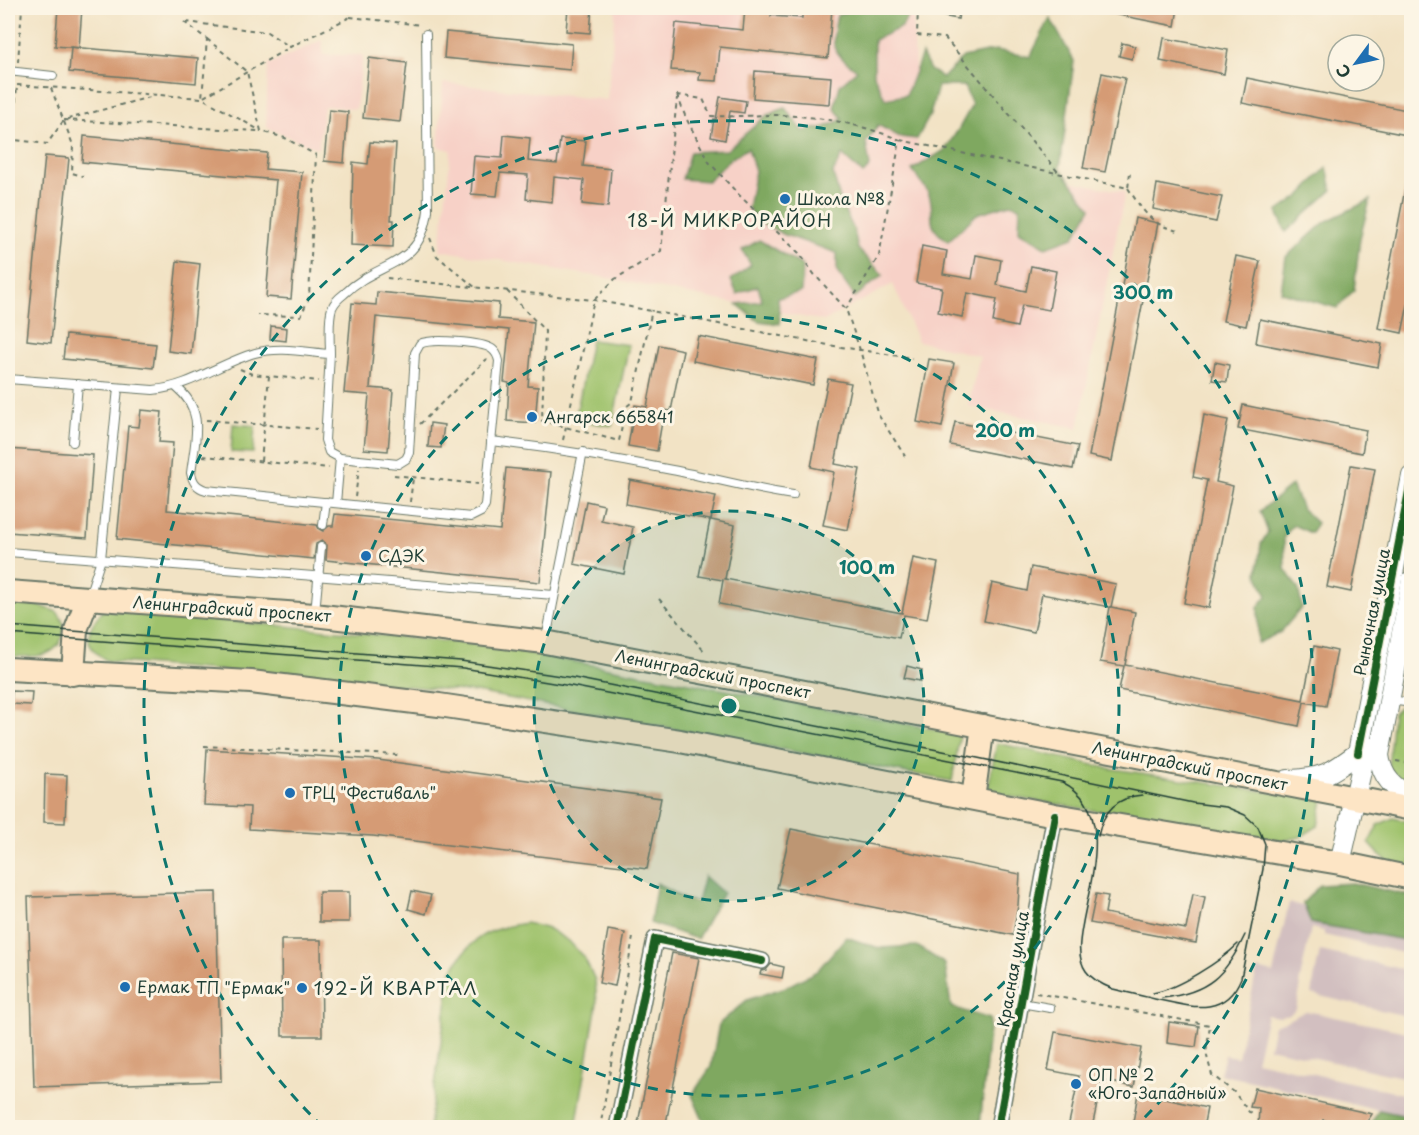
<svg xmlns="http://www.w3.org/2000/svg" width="1419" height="1135" font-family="'Playpen Sans',sans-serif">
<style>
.built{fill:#f7d1c7}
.industrial{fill:#d2bfc0}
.green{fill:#9fc26c;stroke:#5f8050;stroke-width:1.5}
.forest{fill:#7fa860;stroke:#4f724a;stroke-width:1.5}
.building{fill:#d59b74}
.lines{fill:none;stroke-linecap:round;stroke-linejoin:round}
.service-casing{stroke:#697767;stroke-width:10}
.minor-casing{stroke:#697767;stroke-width:18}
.tertiary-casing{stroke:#697767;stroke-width:22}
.secondary-casing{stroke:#697767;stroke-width:26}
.path{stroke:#697767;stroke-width:2;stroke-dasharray:4.5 4.5;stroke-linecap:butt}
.service{stroke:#fff;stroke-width:8}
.minor{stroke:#fff;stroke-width:15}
.tertiary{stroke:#fff;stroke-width:20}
.secondary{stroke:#fde5c5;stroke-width:22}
.tram{stroke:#1f3d34;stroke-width:1.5}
.cycleway-casing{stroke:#fcf5e5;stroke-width:11}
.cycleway{stroke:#1b5e20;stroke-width:8}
.ring{fill:none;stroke:#0f766e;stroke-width:3;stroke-dasharray:10 8}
.poi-dot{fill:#1f6fb2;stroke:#fcf5e5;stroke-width:2}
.labels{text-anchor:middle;stroke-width:6;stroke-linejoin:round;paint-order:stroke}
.poi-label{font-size:16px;fill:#1f3d34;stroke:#fcf5e5;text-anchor:start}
.street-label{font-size:16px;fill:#1f3d34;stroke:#fcf5e5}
.neighbourhood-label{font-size:18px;letter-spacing:1.5px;fill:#1f3d34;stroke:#fcf5e5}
.centre{fill:#0f766e;stroke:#fcf5e5;stroke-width:3}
.ring-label{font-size:18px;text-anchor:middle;font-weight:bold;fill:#0f766e;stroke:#fcf5e5;stroke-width:6;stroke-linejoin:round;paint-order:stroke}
</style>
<rect width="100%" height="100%" fill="#fcf5e5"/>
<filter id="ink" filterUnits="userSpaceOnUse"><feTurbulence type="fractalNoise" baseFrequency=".0167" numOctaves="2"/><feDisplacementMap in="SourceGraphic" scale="12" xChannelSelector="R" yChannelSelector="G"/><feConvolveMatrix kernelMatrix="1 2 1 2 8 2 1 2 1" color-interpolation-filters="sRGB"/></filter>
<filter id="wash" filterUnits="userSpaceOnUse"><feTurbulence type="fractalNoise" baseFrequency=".008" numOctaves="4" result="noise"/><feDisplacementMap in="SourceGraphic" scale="24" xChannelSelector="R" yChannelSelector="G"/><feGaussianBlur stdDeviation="1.35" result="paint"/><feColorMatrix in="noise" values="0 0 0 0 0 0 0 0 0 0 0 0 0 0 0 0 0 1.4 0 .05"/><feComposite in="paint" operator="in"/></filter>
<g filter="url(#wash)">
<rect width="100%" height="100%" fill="#f2e3c5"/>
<g class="built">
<path d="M616 8H913L918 151 1125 192 1078 428 968 406 980 356 918 341 893 284 824 321 608 278 440 250 451 150 438 147 443 83 607 100Z"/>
<path d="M322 40 323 55H363L356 109 324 106 318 149 266 127 268 65Z"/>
</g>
<g class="industrial">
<path d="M1289 903 1411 930V955L1324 935V931L1311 928 1299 984 1301 985 1296 1009 1289 1015 1279 1017 1267 1015 1256 1061 1411 1096V1117L1220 1074 1225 1055 1238 1057 1257 969 1273 973Z"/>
<path d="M1320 951 1411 971V1017L1311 994Z"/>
<path d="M1306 1011 1411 1033V1079L1269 1048 1274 1025 1286 1021Z"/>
</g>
<g class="green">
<path d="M591 340 629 345 612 426 575 420Z"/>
<path d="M233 424 255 426 253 453 231 452Z"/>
<path d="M8 604 38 605 57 612C64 620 66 628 62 638 54 660 27 657 8 656Z"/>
<path d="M104 609 485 645 960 734 952 781 476 692 108 661C80 646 86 629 104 609Z"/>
<path d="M1400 706 1411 708V787L1400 781 1388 768 1393 713Z"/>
<path d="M997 743 1107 768 1323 800 1318 826 1300 837 1282 841 987 793Z"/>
<path d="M1393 818 1411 822V868C1390 864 1383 860 1369 843L1378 825Z"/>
<path d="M526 923 549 929 569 941 585 959 595 980 597 1003 576 1127H429L451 972C472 937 485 929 526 923Z"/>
</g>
<g class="forest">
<path d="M860 8H912L902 27 874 40V75L885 99 906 95 922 54 930 70 943 78 963 57 996 50 1030 57 1050 18 1074 61 1060 168 1091 208 1074 237 1046 247 1019 231 1020 207 1010 204 977 214 948 241C922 224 937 216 929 195 926 186 917 178 912 170L945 150 958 130 972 105 964 86H938L930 115 917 139 900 137 878 125 866 142 870 167 863 174 842 155 833 173 841 203 854 230 858 249 883 275 855 297 837 272V253L785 235 758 222 748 208 755 171 748 148 730 159 708 181 682 179 690 152 727 150 767 115 785 108 803 131 825 127 843 119 834 108 840 85 857 70C830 51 831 46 837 15Z"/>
<path d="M1327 167 1332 190 1286 232 1277 212 1300 196Z"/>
<path d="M1370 200 1360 238 1354 290 1337 308 1281 292 1286 257 1325 222Z"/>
<path d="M759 240 803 266 801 292 778 298 780 324 758 321 737 304 762 301 758 286 737 294 731 280 751 265 742 250Z"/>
<path d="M1292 485 1302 509 1317 523 1311 533 1293 525 1284 537 1285 569 1298 588 1302 607 1281 632 1258 643V607L1267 596 1257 574 1261 544 1268 532 1260 511Z"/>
<path d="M704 876 723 893 697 939 650 923 657 883 685 900 697 902Z"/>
<path d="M1353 883 1411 896V941L1311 923 1303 903 1320 885Z"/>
<path d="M846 937 879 948 917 946 945 964 951 1007 990 1019 980 1127H949L946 1122 925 1128 706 1127 692 1095 711 1067 719 1024 747 1000 786 987 817 971Z"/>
<path d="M1379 1110 1411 1117V1127H1368Z"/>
</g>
<g id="blocks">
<g class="building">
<path d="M58 8H82L79 48 55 46Z"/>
<path d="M568 8H592L590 33 566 31Z"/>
<path d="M745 8H772L771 16 802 18V8H832L828 58 720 47 717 81 699 80 700 72 671 70 676 23 743 30Z"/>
<path d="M927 8H960L958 19 926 13Z"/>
<path d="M1108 8H1178L1175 26 1108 13Z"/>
<path d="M446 32 572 44 570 70 444 58Z"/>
<path d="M1164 38 1228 50 1224 74 1160 61Z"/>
<path d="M1122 43 1135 46 1132 59 1119 56Z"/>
<path d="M71 47 198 58 196 83 69 72Z"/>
<path d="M369 58 407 63 400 122 363 118Z"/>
<path d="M755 71 831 77 829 104 753 98Z"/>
<path d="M1102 73 1125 78 1105 172 1083 168Z"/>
<path d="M1247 78 1412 111V136L1242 103Z"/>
<path d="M720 97 746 101 744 113 730 111 725 140 711 137 714 119 716 120Z"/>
<path d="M329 110 348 112 344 163 324 161Z"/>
<path d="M504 135 530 138 528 161 557 164 560 139 586 141 583 166 611 169 608 207 582 204 584 180 554 177 552 202 526 199 528 175 500 173 497 196 471 194 474 156 502 158Z"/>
<path d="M84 136 267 153 265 169 302 172 291 299 266 297 276 180 82 162Z"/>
<path d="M370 142 396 144 391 220H394L393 247 351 245 353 162 368 164Z"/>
<path d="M45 156 69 158 51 343 27 340Z"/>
<path d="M1157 184 1222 197 1216 222 1153 209Z"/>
<path d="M1406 184H1412V286L1402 333 1378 328Z"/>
<path d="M1135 218 1158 223 1112 461 1089 456Z"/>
<path d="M922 246 947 251 943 274 972 279 976 255 1001 260 997 285 1026 291 1031 266 1056 271 1049 310 1022 305 1017 327 993 322 997 299 967 293 962 317 938 312 942 288 916 283Z"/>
<path d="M1236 256 1260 261 1246 326 1223 321Z"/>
<path d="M177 261 200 264 191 354 168 351Z"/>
<path d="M377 292 499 303 498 319 534 322 528 386 538 387 535 423 507 421 509 383 504 382 509 330 376 317 370 388 393 390 388 451 364 449 369 395 344 393 352 303 376 305Z"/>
<path d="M1260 319 1382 344 1378 367 1256 343Z"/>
<path d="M271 326 287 328 286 341 270 339Z"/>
<path d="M66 335 156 344 153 368 63 359Z"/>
<path d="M698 336 818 360 813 385 693 361Z"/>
<path d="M659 345 683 350 671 411 664 410 657 451 628 446 635 405 647 407Z"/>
<path d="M929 359 954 363 942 427 917 422Z"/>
<path d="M1215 362 1229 365 1227 382 1212 380Z"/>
<path d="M828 379 851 383 835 464 860 469 848 530 823 525 834 472 811 467Z"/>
<path d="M1243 405 1366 430 1362 453 1238 429Z"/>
<path d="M141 410 162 412 159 442 173 443 167 510 317 525 319 529 323 531 329 526H333L335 514 500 530 506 468 551 472 540 582 326 560 327 545 322 541 316 544 314 559 117 539 128 426 139 427Z"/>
<path d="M1204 415 1228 420 1216 482 1233 486 1209 608 1184 603 1207 480 1193 477Z"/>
<path d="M955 422 1078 446 1073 469 950 445Z"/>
<path d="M430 423 444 425 441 448 428 447Z"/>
<path d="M8 449 93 455 87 538 8 532Z"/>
<path d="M1351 465 1375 469 1351 592 1327 587Z"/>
<path d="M630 480 716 496 711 520 735 525 725 579 902 613 913 558 938 563 927 619 904 615 899 638 719 604 723 580 699 576 710 520 626 504Z"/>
<path d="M586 501 604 505 601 520 633 527 624 574 574 564Z"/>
<path d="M1031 567 1116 584 1111 607 1135 612 1125 665 1303 700 1314 646 1337 651 1326 706 1304 702 1299 726 1119 690 1124 666 1100 662 1110 607 1042 594 1034 632 984 621 992 583 1027 591Z"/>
<path d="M907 666 922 670 920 681 904 678Z"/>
<path d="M12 691 32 692 31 705 11 704Z"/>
<path d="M207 749 378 760 661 798 647 869 373 836 249 829 250 807 204 805Z"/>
<path d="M45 774 67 775 65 823 44 822Z"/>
<path d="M791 829 1020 874 1018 905 1013 935 777 888Z"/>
<path d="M412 891 431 895 426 914 408 909Z"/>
<path d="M216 892 221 1081 34 1087 28 897Z"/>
<rect x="319" y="892" width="30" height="30"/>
<path d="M1096 894 1108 896 1105 913 1186 929 1193 894 1205 897 1196 943 1090 923Z"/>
<path d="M608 930 625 933 615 986 599 983Z"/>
<path d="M281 940H321L322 1036H282Z"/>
<path d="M672 953 699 958 665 1128H637Z"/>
<path d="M771 964 784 967 782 978 760 974 761 971 766 970Z"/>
<path d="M1169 1022 1199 1026 1196 1047 1167 1043Z"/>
<path d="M1055 1032 1141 1048 1134 1087 1102 1080 1092 1128H1068L1079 1076 1048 1070Z"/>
<path d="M1255 1088 1372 1114 1363 1128 1323 1120 1322 1128H1258L1259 1108 1250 1107Z"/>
<path d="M1138 1093 1207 1108 1203 1128H1132Z"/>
</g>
</g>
</g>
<g filter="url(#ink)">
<use href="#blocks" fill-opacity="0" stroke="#697767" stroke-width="1.5"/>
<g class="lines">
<defs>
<g id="service">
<path d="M8 71 53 76"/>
<path d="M8 379 153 390C190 387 220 363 255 353 279 346 305 352 330 354 330 342 328 319 332 308 334 303 340 297 344 294 378 260 420 270 428 211L426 34"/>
<path d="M176 387C206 411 195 439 191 473 193 482 196 487 206 490L471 517 481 512 485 505 499 361C498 356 496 352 492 349 483 342 430 338 420 344L415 353 409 453 406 459 398 464 340 458 329 452 325 440 330 354"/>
<path d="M491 441C552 448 612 458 672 470 713 478 752 489 793 495"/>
<path d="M73 442 78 384"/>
<path d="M336 503 340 458"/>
<path d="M323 525 326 502"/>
<path d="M8 552 554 595"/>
<path d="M89 596 101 559 118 388"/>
<path d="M315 613 321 547"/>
<path d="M546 639 583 452"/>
<path d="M1390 700 1412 703"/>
<path d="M1021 1003 1050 1008"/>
</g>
<g id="minor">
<path d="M617 1128 655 939 762 961"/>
<path d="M998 1128 1055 815"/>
</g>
<g id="tertiary">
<path d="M1412 580 1379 755C1382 778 1393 787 1412 798"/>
<path d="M1358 753 1412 476"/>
<path d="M1288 780C1323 779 1331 773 1358 753"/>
<path d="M1340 863 1364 758 1377 746"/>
</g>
<g id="secondary">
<path d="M8 592 314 615 545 642 1412 809"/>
<path d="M8 669 251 682 439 705 680 741 1055 815 1340 863 1412 878"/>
<path d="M73 674 76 630 88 598"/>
<path d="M973 798 983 726"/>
</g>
</defs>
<use href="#service" class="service-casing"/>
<use href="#minor" class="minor-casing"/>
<use href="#tertiary" class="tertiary-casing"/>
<use href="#secondary" class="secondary-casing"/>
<g class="path">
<path d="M918 8 917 35 945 38 1058 172"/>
<path d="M350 17 421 25"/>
<path d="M184 22 207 39 202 98 290 47"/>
<path d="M186 22 267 32 290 47 350 17V8"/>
<path d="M207 39 247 72 261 131 285 138 316 155 309 297 301 316 257 315"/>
<path d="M18 62 22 8"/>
<path d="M17 85 202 98 261 131"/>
<path d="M51 88 73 145 72 173 83 176"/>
<path d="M677 95 686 118 709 162 738 194 799 253 814 274 846 309 860 350 879 416 905 456"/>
<path d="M677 95 703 99 711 116C733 117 755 115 777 115 819 116 861 124 900 140L879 256 846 309"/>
<path d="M64 120 258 131"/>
<path d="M8 139 47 144 64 120 154 96"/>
<path d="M900 140 1128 188 1130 173"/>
<path d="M1128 188C1143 211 1150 224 1178 231"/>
<path d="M8 210 17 85"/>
<path d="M430 238 437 256 476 288"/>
<path d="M387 278 594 300 828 345 912 358"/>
<path d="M507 291 545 331 542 421 619 441 626 407 632 402 652 310"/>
<path d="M240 369 252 374 269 376"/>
<path d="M206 420 317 429"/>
<path d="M420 424 487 359"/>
<path d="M563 440 594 300 615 279 661 251 677 98"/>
<path d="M203 456 329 468"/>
<path d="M261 461 269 376 319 381"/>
<path d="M394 475 478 484"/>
<path d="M355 497 359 469"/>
<path d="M410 502 413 478"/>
<path d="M659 599 705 652"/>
<path d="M204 746 398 755"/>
<path d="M1396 761 1412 764"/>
<path d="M1036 993 1210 1025 1206 1053 1212 1075 1234 1092 1249 1112 1255 1113"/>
<path d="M600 1128 633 937"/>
<path d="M1050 1128 1054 1126"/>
</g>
<use href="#service" class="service"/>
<use href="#minor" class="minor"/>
<use href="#tertiary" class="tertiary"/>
<use href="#secondary" class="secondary"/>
<g class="tram">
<path d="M8 626 461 661 574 678 973 757 1193 803 1226 807 1245 815 1258 827 1265 844 1263 869 1241 978C1225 1017 1192 1007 1159 1000 1144 996 1128 993 1113 989 1103 985 1092 980 1086 971 1076 956 1080 939 1083 922 1091 878 1115 807 1062 782L571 686 463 668 8 634"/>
<path d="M1098 836C1103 811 1117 797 1142 795"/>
<path d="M1153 993C1177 989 1221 961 1238 944"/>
<path d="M1162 998C1208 993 1226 975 1245 935"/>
</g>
<defs>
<g id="cycleway">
<path d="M1358 753 1412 476"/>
<path d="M617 1128 655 939 762 961"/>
<path d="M998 1128 1055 815"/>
</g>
</defs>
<use href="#cycleway" class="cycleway-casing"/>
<use href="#cycleway" class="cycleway"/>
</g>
</g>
<circle cx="729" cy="706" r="195" fill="#0f766e" fill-opacity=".12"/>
<g class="ring">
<circle cx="729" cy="706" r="195"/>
<circle cx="729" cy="706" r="390"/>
<path d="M323 1127A585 585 0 1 1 1135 1127"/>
</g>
<g class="poi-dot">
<circle cx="785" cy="199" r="6"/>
<circle cx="532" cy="417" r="6"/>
<circle cx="366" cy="556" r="6"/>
<circle cx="290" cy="793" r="6"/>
<circle cx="125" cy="987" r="6"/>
<circle cx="302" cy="988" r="6"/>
<circle cx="1076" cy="1084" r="6"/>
</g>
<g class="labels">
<g class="poi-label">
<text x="797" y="205">Школа №8</text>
<text x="544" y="423">Ангарск 665841</text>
<text x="378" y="562">СДЭК</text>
<text x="302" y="799">ТРЦ "Фестиваль"</text>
<text x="137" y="993">Ермак</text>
<text x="290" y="994" text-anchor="end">ТП "Ермак"</text>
<text x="1088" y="1081">ОП № 2<tspan x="1088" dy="18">«Юго-Западный»</tspan></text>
</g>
<g class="street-label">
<text transform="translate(232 609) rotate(4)" y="6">Ленинградский проспект</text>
<text transform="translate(1372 612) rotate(-79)" y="6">Рыночная улица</text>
<text transform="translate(713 674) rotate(11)" y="6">Ленинградский проспект</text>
<text transform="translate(1190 766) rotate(11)" y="6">Ленинградский проспект</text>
<text transform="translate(1013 969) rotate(-80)" y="6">Красная улица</text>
</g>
<g class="neighbourhood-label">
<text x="730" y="227">18-Й МИКРОРАЙОН</text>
<text x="396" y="995">192-Й КВАРТАЛ</text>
</g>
</g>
<circle cx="729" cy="706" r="9" class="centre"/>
<g class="ring-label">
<text x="1143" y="299">300 m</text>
<text x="1005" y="437">200 m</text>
<text x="867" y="574">100 m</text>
</g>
<rect width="1419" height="1135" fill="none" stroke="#fcf5e5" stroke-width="30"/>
<g transform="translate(1356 63) rotate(237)"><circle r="28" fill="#fcf5e5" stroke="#a4ab9e" stroke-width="1.5"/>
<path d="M0-4.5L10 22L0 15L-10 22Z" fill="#1f6fb2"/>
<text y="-9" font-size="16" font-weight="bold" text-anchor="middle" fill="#1f3d34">С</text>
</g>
</svg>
